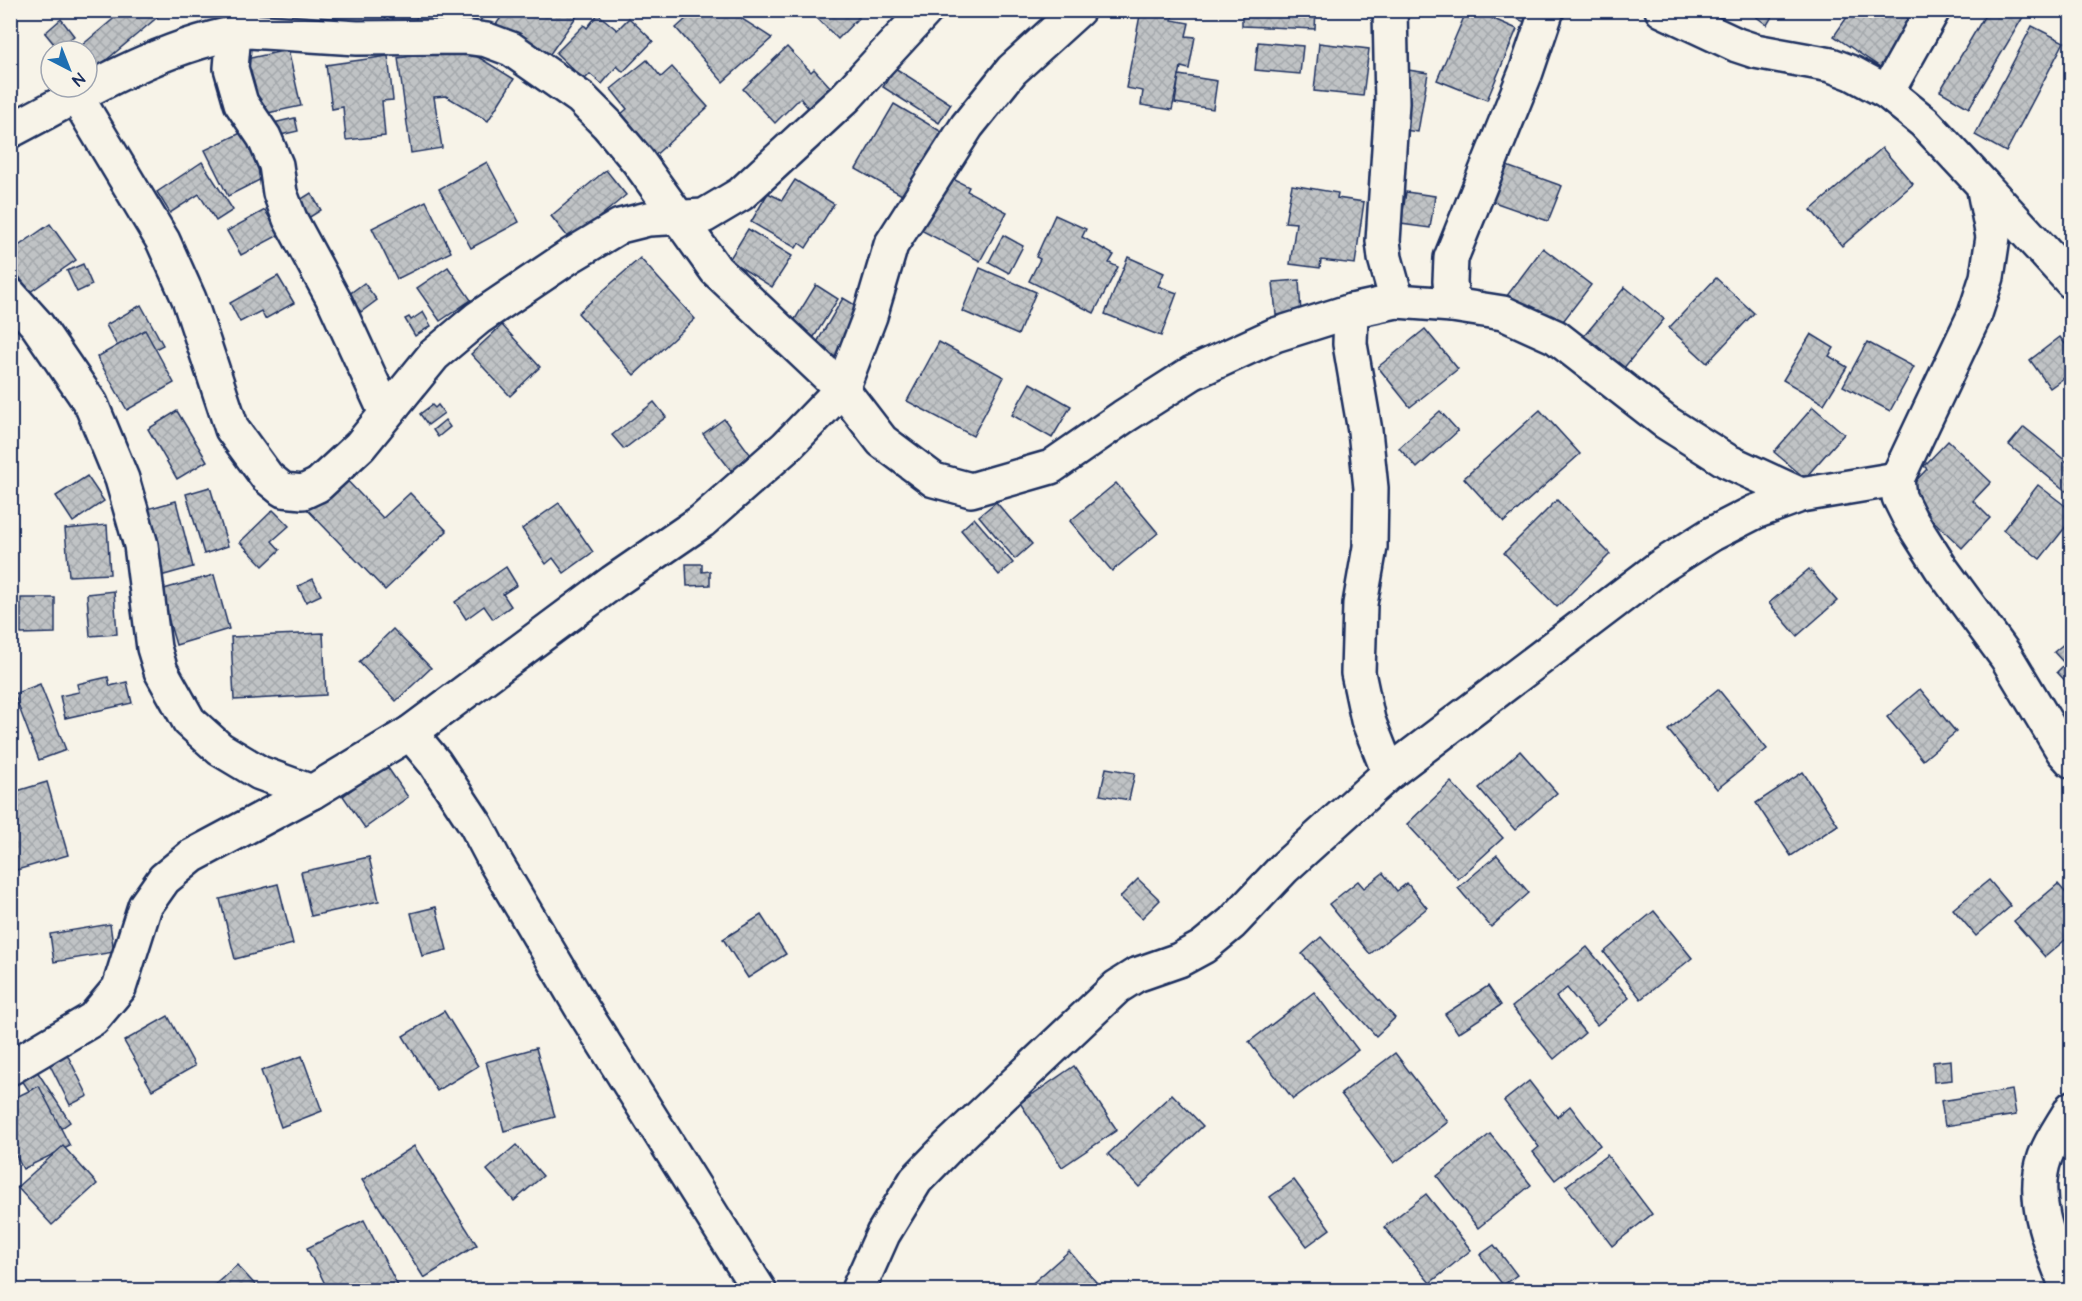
<svg xmlns="http://www.w3.org/2000/svg" width="2082" height="1301" font-family="'Architects Daughter',sans-serif">
<style>
.building{fill:url(#building-cross-hatch);stroke:#1b2f5e;stroke-width:1.5}
.lines{fill:none;stroke-linecap:round;stroke-linejoin:round}
.minor-casing{stroke:#1b2f5e;stroke-width:38}
.minor{stroke:#f7f3e8;stroke-width:33}
</style>
<defs>
<pattern id="building-cross-hatch" width="8" height="8" patternUnits="userSpaceOnUse" patternTransform="scale(1.5)"><rect width="8" height="8" fill="#c0c3c5"/><path d="M0 0l8 8M0 8l8-8" fill="none" stroke="#a4a8ac"/></pattern>
</defs>
<rect width="100%" height="100%" fill="#f7f3e8"/>
<filter id="ink" filterUnits="userSpaceOnUse"><feTurbulence type="fractalNoise" baseFrequency=".0167" numOctaves="2"/><feDisplacementMap in="SourceGraphic" scale="12" xChannelSelector="R" yChannelSelector="G"/><feConvolveMatrix kernelMatrix="1 2 1 2 8 2 1 2 1" color-interpolation-filters="sRGB"/></filter>
<g filter="url(#ink)">
<g class="building">
<path d="M124 10H166L98 67 81 46Z"/>
<path d="M384 10H420L411 29 392 20 394 15Z"/>
<path d="M445 10H490L468 33Z"/>
<path d="M506 10H581L545 61 495 26Z"/>
<path d="M696 10H747L749 13 742 19 772 38 723 82 676 28Z"/>
<path d="M809 10H852L859 17 838 39Z"/>
<path d="M1141 10 1173 15 1172 20 1189 23 1186 36 1195 37 1189 69 1181 67 1172 110 1141 105 1143 91 1126 88Z"/>
<path d="M1242 10H1316L1315 29 1242 26Z"/>
<path d="M1467 10H1473L1517 29 1487 100 1437 80Z"/>
<path d="M1495 10H1541L1535 26Z"/>
<path d="M1751 10H1776L1767 25 1750 12Z"/>
<path d="M1852 10H1897L1911 20 1880 67 1834 36Z"/>
<path d="M1988 10H2013L2023 17 1969 108 1940 91Z"/>
<path d="M598 14 617 30 629 18 653 41 623 72 617 66 602 84 590 74 584 80 556 53 584 25 587 28Z"/>
<path d="M61 19 74 36 58 49 45 33Z"/>
<path d="M2032 26 2064 42 2006 152 1975 135Z"/>
<path d="M1258 42 1303 46 1300 74 1255 70Z"/>
<path d="M1319 43 1369 49 1363 96 1314 91Z"/>
<path d="M787 47 811 72 814 69 832 89 809 109 800 98 775 123 743 89Z"/>
<path d="M465 49 514 79 488 121 446 96 434 97 442 148 411 153 398 58Z"/>
<path d="M288 50 301 106 258 115 246 59Z"/>
<path d="M388 56 393 100 382 101 385 136 346 140 343 107 332 109 326 65Z"/>
<path d="M647 60 661 77 672 67 708 107 651 159 615 119 627 109 611 89Z"/>
<path d="M895 68 951 104 939 123 883 87Z"/>
<path d="M1401 69 1428 73 1418 132 1391 128Z"/>
<path d="M1179 75 1217 81 1213 109 1175 103Z"/>
<path d="M894 104 947 135 909 199 856 169Z"/>
<path d="M295 118 298 131 276 136 273 123Z"/>
<path d="M251 128 273 173 228 196 205 150Z"/>
<path d="M1882 148 1913 184 1842 246 1811 210Z"/>
<path d="M202 162 233 210 216 221 199 194 170 213 157 192Z"/>
<path d="M487 162 519 222 471 248 439 189Z"/>
<path d="M1504 165 1562 186 1548 221 1491 201Z"/>
<path d="M606 170 626 195 571 241 551 216Z"/>
<path d="M943 174 969 187 967 191 1007 212 980 261 917 228Z"/>
<path d="M795 180 834 204 806 248 799 243 796 248 751 222 768 193 782 200Z"/>
<path d="M1292 185 1338 193 1337 198 1364 202 1355 264 1321 260 1320 268 1290 264 1296 223 1285 222Z"/>
<path d="M1406 192 1435 196 1430 228 1401 224Z"/>
<path d="M311 193 321 210 302 222 292 205Z"/>
<path d="M426 201 451 252 397 279 372 228Z"/>
<path d="M265 210 279 235 241 255 227 231Z"/>
<path d="M1055 215 1086 229 1082 237 1114 255 1109 263 1118 267 1094 313 1029 281 1040 259 1036 257Z"/>
<path d="M50 224 76 260 30 292 10 264V252Z"/>
<path d="M748 229 792 256 772 287 729 260Z"/>
<path d="M1003 235 1023 246 1009 273 989 262Z"/>
<path d="M1543 248 1591 285 1554 333 1506 297Z"/>
<path d="M1128 257 1164 273 1158 286 1177 293 1161 336 1105 314Z"/>
<path d="M640 258 695 319 634 375 578 313Z"/>
<path d="M83 264 92 285 77 292 67 271Z"/>
<path d="M448 267 471 300 440 321 417 288Z"/>
<path d="M980 268 1036 292 1018 335 962 311Z"/>
<path d="M278 276 294 303 265 319 261 311 240 322 230 303Z"/>
<path d="M1716 278 1754 313 1707 363 1669 328Z"/>
<path d="M1299 280 1301 314 1276 315 1273 282Z"/>
<path d="M364 283 377 300 361 312 348 295Z"/>
<path d="M816 285 838 299 814 337 792 324Z"/>
<path d="M1625 287 1664 319 1618 375 1579 342Z"/>
<path d="M843 298 865 311 835 362 813 349Z"/>
<path d="M141 305 163 345 127 364 106 325Z"/>
<path d="M423 312 431 326 415 336 405 319 409 317 411 320Z"/>
<path d="M502 325 540 367 510 396 471 354Z"/>
<path d="M1425 329 1458 369 1410 407 1378 367Z"/>
<path d="M145 330 174 383 127 410 97 357Z"/>
<path d="M1811 334 1834 348 1829 356 1847 367 1824 404 1783 380Z"/>
<path d="M2060 337 2072 353V372L2050 388 2030 360Z"/>
<path d="M939 342 1004 377 973 436 907 401Z"/>
<path d="M1867 342 1914 367 1890 411 1843 386Z"/>
<path d="M1030 383 1071 406 1052 438 1012 415Z"/>
<path d="M654 402 666 417 624 449 612 435Z"/>
<path d="M432 405 435 408 438 405 444 413 428 425 420 414Z"/>
<path d="M1813 407 1844 434 1805 478 1774 452Z"/>
<path d="M1540 410 1580 454 1504 522 1464 478Z"/>
<path d="M177 411 207 461 177 479 148 429Z"/>
<path d="M1440 411 1458 431 1417 468 1399 448Z"/>
<path d="M724 419 756 462 736 477 703 434Z"/>
<path d="M445 420 450 427 438 437 433 430Z"/>
<path d="M2024 427 2072 466V496L2009 445Z"/>
<path d="M1948 441 1991 482 1973 501 1990 518 1962 548 1904 493 1927 469 1924 466Z"/>
<path d="M338 471 383 518 410 493 447 531 385 590 303 505Z"/>
<path d="M87 476 104 501 73 522 56 496Z"/>
<path d="M1116 483 1158 533 1112 571 1070 521Z"/>
<path d="M2038 485 2072 511V519L2040 559 2003 530Z"/>
<path d="M210 487 228 546 204 554 186 494Z"/>
<path d="M1557 500 1610 554 1557 607 1504 553Z"/>
<path d="M176 501 193 567 157 577 140 511Z"/>
<path d="M996 502 1032 544 1015 559 979 516Z"/>
<path d="M559 503 593 552 564 573 553 558 546 564 522 529Z"/>
<path d="M273 510 289 526 272 541 280 550 263 566 240 542Z"/>
<path d="M974 518 1013 563 999 575 961 530Z"/>
<path d="M107 525 110 574 69 576 65 529Z"/>
<path d="M686 564H702V572L710 571V585L687 586Z"/>
<path d="M506 567 517 585 503 594 511 606 493 619 484 606 466 619 455 602Z"/>
<path d="M1809 569 1837 601 1797 636 1769 603Z"/>
<path d="M214 575 229 629 176 645 160 590Z"/>
<path d="M313 579 321 595 306 602 298 586Z"/>
<path d="M114 591 117 634 90 636 87 594Z"/>
<path d="M21 598H55V633L21 634Z"/>
<path d="M393 629 431 668 396 701 359 662Z"/>
<path d="M323 633 326 695 234 700 231 637Z"/>
<path d="M2072 637V688L2057 672 2065 664 2054 652Z"/>
<path d="M108 677 110 686 127 682 132 703 65 718 60 696 79 692 77 684Z"/>
<path d="M40 684 66 750 39 760 14 694Z"/>
<path d="M1718 689 1767 749 1717 789 1668 730Z"/>
<path d="M1920 689 1956 732 1923 760 1887 717Z"/>
<path d="M1520 751 1557 793 1515 830 1479 788Z"/>
<path d="M386 765 408 797 365 828 343 796Z"/>
<path d="M1106 768 1135 773 1129 800 1100 795Z"/>
<path d="M1803 772 1838 825 1791 856 1756 803Z"/>
<path d="M47 782 68 855 10 872V793Z"/>
<path d="M1451 782 1503 838 1458 879 1407 824Z"/>
<path d="M1497 855 1529 893 1491 927 1458 888Z"/>
<path d="M369 857 379 901 311 916 301 872Z"/>
<path d="M1383 873 1397 891 1407 883 1427 908 1370 954 1329 904 1358 881 1364 888Z"/>
<path d="M1138 879 1160 900 1142 918 1120 897Z"/>
<path d="M1989 880 2011 906 1976 936 1953 909Z"/>
<path d="M278 884 293 944 235 959 220 899Z"/>
<path d="M2058 884 2072 900V934L2045 957 2014 921Z"/>
<path d="M436 907 447 950 422 956 411 913Z"/>
<path d="M1654 911 1692 958 1641 999 1604 952Z"/>
<path d="M761 915 786 954 748 978 723 939Z"/>
<path d="M110 924 114 952 54 962 50 934Z"/>
<path d="M1321 937 1395 1018 1376 1036 1302 954Z"/>
<path d="M1587 947 1629 998 1597 1025 1567 988 1556 997 1585 1033 1554 1059 1512 1007Z"/>
<path d="M1488 986 1501 1005 1458 1033 1445 1014Z"/>
<path d="M1314 992 1358 1050 1293 1099 1249 1042Z"/>
<path d="M444 1011 478 1066 437 1091 403 1036Z"/>
<path d="M168 1016 195 1066 152 1090 124 1041Z"/>
<path d="M536 1048 555 1117 504 1131 486 1062Z"/>
<path d="M1395 1053 1448 1122 1394 1163 1341 1094Z"/>
<path d="M67 1054 88 1096 70 1105 49 1063Z"/>
<path d="M302 1056 322 1111 281 1127 261 1071Z"/>
<path d="M1951 1060 1952 1080 1934 1082 1933 1062Z"/>
<path d="M1074 1066 1117 1130 1062 1167 1020 1103Z"/>
<path d="M35 1068 70 1122 56 1132 20 1077Z"/>
<path d="M1529 1081 1557 1117 1570 1106 1600 1145 1555 1180 1533 1152 1539 1147 1504 1101Z"/>
<path d="M39 1086 70 1146 23 1169 10 1144V1100Z"/>
<path d="M2012 1090 2016 1115 1945 1126 1941 1101Z"/>
<path d="M1172 1094 1203 1126 1139 1187 1108 1154Z"/>
<path d="M1490 1134 1531 1185 1478 1228 1437 1176Z"/>
<path d="M516 1145 543 1176 514 1201 487 1170Z"/>
<path d="M63 1146 97 1184 52 1225 17 1187Z"/>
<path d="M414 1146 477 1245 424 1278 362 1180Z"/>
<path d="M1607 1155 1652 1214 1612 1246 1566 1186Z"/>
<path d="M1294 1180 1330 1229 1307 1246 1270 1197Z"/>
<path d="M1426 1194 1471 1250 1430 1283 1384 1227Z"/>
<path d="M364 1220 400 1290H328L307 1248Z"/>
<path d="M1494 1245 1517 1275 1503 1285 1480 1255Z"/>
<path d="M1069 1251 1103 1290H1025Z"/>
<path d="M237 1265 260 1290H209Z"/>
</g>
<g class="lines">
<defs>
<g id="minor">
<path d="M1390 10 1392 103 1383 241 1385 258 1397 301"/>
<path d="M1662 10 1737 45 1755 51 1831 65 1852 73 1887 92 1924 122 1983 185 1993 237 1987 277 1975 314 1897 479 1899 497 1910 519 1941 568 2007 658 2063 751 2072 761"/>
<path d="M234 33 231 68 241 103 264 137 276 165 280 193 290 219 336 304 386 413"/>
<path d="M1887 92 1933 10"/>
<path d="M76 96 163 241 189 299 232 429 267 477 283 490 303 492 318 485 360 446 434 355 478 318 570 256 620 226 648 219 704 216 741 194 846 97 926 10"/>
<path d="M10 131C83 93 167 42 249 31L357 38 464 37 487 40 511 49 581 98 607 124 638 161 716 270 842 389 882 441 934 480 971 490 1051 467 1123 417 1192 373 1275 335 1351 311 1397 301 1452 305 1503 313 1556 337 1664 421 1727 461 1801 495"/>
<path d="M1983 185 2072 282"/>
<path d="M10 295 37 325 91 404 122 479 141 545 154 648 161 671 189 721 220 749 260 773 312 792"/>
<path d="M1452 305 1450 281 1451 258 1526 72 1547 10"/>
<path d="M1351 311 1350 344 1365 431 1371 488 1370 547 1360 604 1358 673 1368 720 1389 773"/>
<path d="M410 733 435 763 476 825 496 863 583 1010 759 1290"/>
<path d="M10 1068 93 1019 119 988 145 906 164 879 192 856 312 792 410 733 613 582 702 521 786 447 842 389 870 316 891 245 967 126 1012 70 1078 10"/>
<path d="M858 1290 883 1234 916 1180 949 1146 1117 987 1136 975 1179 960 1203 947 1232 923 1284 868 1389 773 1660 567 1712 534 1755 512 1801 495 1897 479"/>
<path d="M2068 1290C2053 1250 2029 1201 2045 1157 2051 1140 2063 1124 2072 1108"/>
</g>
</defs>
<use href="#minor" class="minor-casing"/>
<use href="#minor" class="minor"/>
</g>
</g>
<rect width="2082" height="1301" fill="none" stroke="#f7f3e8" stroke-width="36"/>
<rect x="18" y="18" width="2046" height="1265" fill="none" stroke="#1b2f5e" stroke-width="2" filter="url(#ink)"/>
<g transform="translate(69 69) rotate(138)"><circle r="28" fill="#f7f3e8" stroke="#9fa5b1" stroke-width="1.5"/>
<path d="M0-4.5L10 22L0 15L-10 22Z" fill="#1f6fb2"/>
<text y="-9" font-size="16" font-weight="bold" text-anchor="middle" fill="#1b2f5e">N</text>
</g>
</svg>
